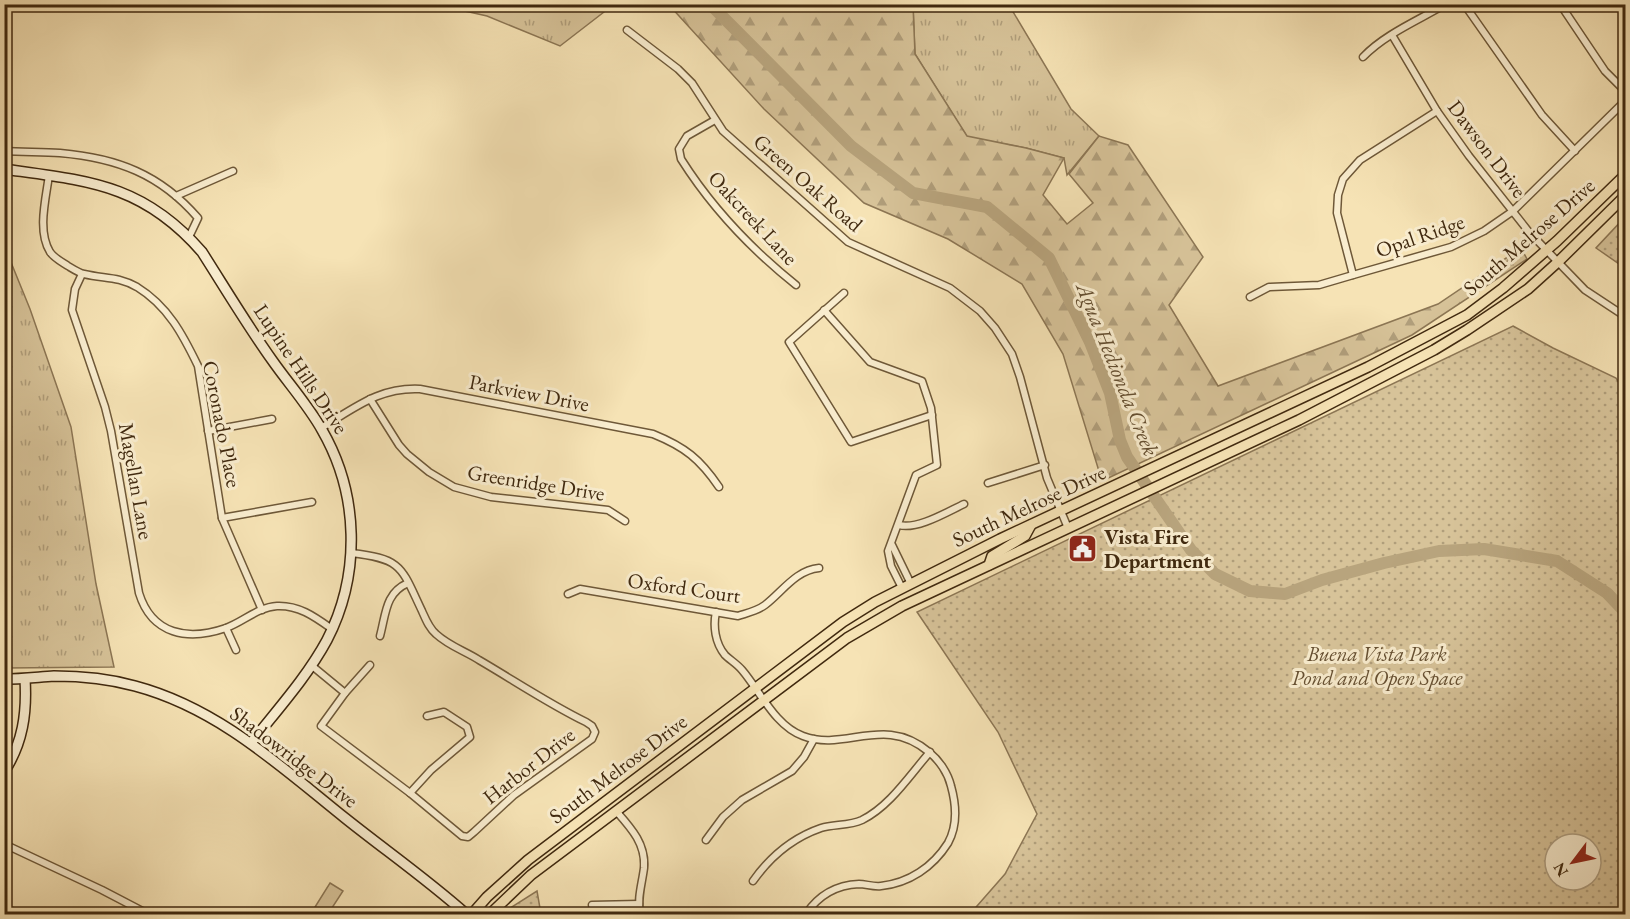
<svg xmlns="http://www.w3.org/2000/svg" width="1630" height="919" font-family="'EB Garamond',serif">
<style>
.grass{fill:url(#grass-tufts);stroke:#8c7654;stroke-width:1.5}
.forest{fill:url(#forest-firs);stroke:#8c7654;stroke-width:1.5}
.park{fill:url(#park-dots);stroke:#8c7654;stroke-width:1.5;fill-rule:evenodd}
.pitch{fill:#d7c399;stroke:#8c7654;stroke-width:1.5}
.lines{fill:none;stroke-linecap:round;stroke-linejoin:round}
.river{stroke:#b8a47d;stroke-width:12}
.street-casing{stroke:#6e5838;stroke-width:9}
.secondary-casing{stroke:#40290f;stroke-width:12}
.primary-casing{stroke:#40290f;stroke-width:12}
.street{stroke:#f9edcf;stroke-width:6}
.secondary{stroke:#f9edcf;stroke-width:9}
.primary{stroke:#f6e3b5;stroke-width:9}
.labels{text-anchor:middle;stroke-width:6;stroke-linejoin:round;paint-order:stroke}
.street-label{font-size:21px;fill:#40290f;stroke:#f9edcf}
.poi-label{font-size:21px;font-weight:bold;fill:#40290f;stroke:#f9edcf;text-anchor:start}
.park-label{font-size:21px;font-style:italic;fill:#665032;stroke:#f9edcf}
.water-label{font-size:22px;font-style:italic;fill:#644e30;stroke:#f9edcf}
</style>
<defs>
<pattern id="grass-tufts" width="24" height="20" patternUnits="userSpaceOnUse" patternTransform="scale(1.5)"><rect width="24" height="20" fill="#d7c399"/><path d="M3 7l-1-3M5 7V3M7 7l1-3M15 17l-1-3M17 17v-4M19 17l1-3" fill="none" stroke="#b09e7b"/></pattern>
<pattern id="forest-firs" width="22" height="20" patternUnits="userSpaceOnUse" patternTransform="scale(1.5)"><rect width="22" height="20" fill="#d7c399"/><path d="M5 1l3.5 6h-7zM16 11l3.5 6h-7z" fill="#b09e7b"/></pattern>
<pattern id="park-dots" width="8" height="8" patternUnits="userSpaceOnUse" patternTransform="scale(1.5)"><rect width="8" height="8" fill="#d7c399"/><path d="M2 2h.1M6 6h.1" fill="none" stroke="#b09e7b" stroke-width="1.8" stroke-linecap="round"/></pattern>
</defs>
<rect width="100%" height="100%" fill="#f6e3b5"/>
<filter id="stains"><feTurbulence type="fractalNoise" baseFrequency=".00333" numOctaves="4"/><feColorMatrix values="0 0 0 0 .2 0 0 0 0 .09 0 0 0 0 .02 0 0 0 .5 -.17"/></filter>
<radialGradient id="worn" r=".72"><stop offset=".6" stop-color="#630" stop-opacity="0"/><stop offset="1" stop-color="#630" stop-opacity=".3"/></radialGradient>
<g class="grass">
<path d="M438 5H613L560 46 487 16Z"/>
<path d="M913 5H1009L1071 109 1099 136 1067 175 1064 158 1026 148 967 137 915 54Z"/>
<path d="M5 253 8 255 30 309 71 427 96 584 114 667 5 668Z"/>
</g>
<path class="forest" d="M669 5H913L915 54 967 136 1026 148 1064 158 1043 195 1067 224 1093 203 1069 174 1099 136 1128 145 1203 257 1169 305 1218 386 1438 304 1521 248 1527 259 1412 335 1102 481 1063 354 1022 284 948 239 864 203 764 109Z"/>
<g class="park">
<path d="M1625 217V268L1596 248Z"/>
<path d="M1513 326 1553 348 1616 378 1625 392V467L1621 475 1626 479 1625 914H970L1005 874 1037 814 998 732 917 612ZM1555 844H1591V880H1555Z"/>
<path d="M537 891 541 914H504V912Z"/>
</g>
<path class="pitch" d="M330 883 343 891 328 914 315 907Z"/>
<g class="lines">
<path class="river" d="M710 4 851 146 913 193 987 207 1049 258 1090 342 1110 393 1120 440 1127 457 1191 550 1215 574 1250 591 1285 594 1322 580 1384 563 1439 551 1484 549 1557 561 1607 593 1626 613"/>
<defs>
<g id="street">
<path d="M1464 4 1542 115 1575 151"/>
<path d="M1560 4 1605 71 1626 92"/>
<path d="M627 30 678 69 692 83 723 131 848 242 950 288 980 311 995 328 1012 354 1020 377 1047 478 1068 528"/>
<path d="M1392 35 1437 111 1469 156 1529 232 1585 290 1626 317"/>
<path d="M1363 57C1385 34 1419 20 1446 4"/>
<path d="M715 120 687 136 679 149 681 159C712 208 751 249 796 285"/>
<path d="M4 151C23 152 42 152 60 153 117 158 160 174 198 218L189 237"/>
<path d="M49 175C46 198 37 231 50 252 54 258 62 262 68 266 73 269 79 273 84 274 105 279 117 276 137 287 168 306 183 335 198 366L222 518 262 610"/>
<path d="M176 196 233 171"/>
<path d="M82 274 75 289 72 310 105 407 111 431 139 593C152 635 188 641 226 628 243 622 258 607 277 606 299 605 315 617 332 629"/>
<path d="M1353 275 1337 213 1338 195 1343 179 1360 160 1437 111"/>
<path d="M844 293 789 342 851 442 932 415"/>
<path d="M1250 297 1269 287 1319 285 1353 275 1451 247 1484 231 1513 211 1626 100"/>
<path d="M824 310 870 362 922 381 931 408 937 465 916 475 888 551 891 566 902 588"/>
<path d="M370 399 399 445 407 454 429 472 454 487 491 497 608 510 625 521"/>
<path d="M321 428C355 408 379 387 420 389L653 434C685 447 700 459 719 487"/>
<path d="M208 431 272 419"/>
<path d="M988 483 1045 465"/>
<path d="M222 518 312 502"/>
<path d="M899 525C917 530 947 512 964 504"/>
<path d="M892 545 911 584"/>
<path d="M351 553C403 559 401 567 422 611 426 620 429 628 436 634 449 646 465 651 479 660 515 681 549 704 586 722L592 726 595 732 592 739 514 795 474 832 468 837 462 836 410 793 321 726 345 693 370 665"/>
<path d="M568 594 580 589 738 616C747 613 757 611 765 605 782 592 796 570 819 568"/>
<path d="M716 612C713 626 715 643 725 655 730 660 737 664 742 670 760 691 775 726 803 736 846 752 884 714 929 752 939 760 948 773 951 786 956 804 958 825 948 843 933 867 909 883 881 886 873 887 866 884 859 884 836 885 818 896 806 914"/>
<path d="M226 628 236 650"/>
<path d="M380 636C386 614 385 593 408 583"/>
<path d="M311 665 345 693"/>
<path d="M410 793 431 770 470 737 467 727 444 712 427 716"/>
<path d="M616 811C631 828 646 844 644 868 642 884 637 898 640 914"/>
<path d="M706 840 723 817 742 800 792 771 804 757 814 739"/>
<path d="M4 844 102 890 148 914"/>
<path d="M753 881C770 857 792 838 821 828 834 824 849 826 862 820 890 806 909 776 930 752"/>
<path d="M592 905 639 904"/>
<path d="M4 907 18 914"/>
</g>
<g id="secondary">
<path d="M4 169C89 181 143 184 202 252 225 288 247 325 272 360 288 383 308 405 322 430 359 494 361 574 327 640 307 677 277 710 251 743"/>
<path d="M4 679C21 679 38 677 54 676 81 676 110 679 135 686 218 708 280 766 345 818 385 850 428 880 466 914"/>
<path d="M4 772C23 743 27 713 25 679"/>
</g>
<g id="primary">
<path d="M989 565 992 556 1025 536 1031 525"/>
<path d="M472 914 487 897 528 860 843 622 875 602 1000 539 1368 367 1467 315 1503 288 1557 241 1626 174"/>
<path d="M490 914 531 875 847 638 902 606 1299 420 1434 350 1467 330 1528 289 1559 261 1626 195"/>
</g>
</defs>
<use href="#street" class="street-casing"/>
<use href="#secondary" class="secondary-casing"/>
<use href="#primary" class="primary-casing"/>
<use href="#street" class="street"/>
<use href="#secondary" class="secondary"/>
<use href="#primary" class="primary"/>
</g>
<defs>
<symbol id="civic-square" viewBox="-11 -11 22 22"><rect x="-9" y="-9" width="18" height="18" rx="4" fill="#8f2418" stroke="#f9edcf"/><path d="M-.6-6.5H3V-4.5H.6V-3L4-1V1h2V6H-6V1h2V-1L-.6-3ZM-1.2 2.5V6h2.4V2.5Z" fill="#fff"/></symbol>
</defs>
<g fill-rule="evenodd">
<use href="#civic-square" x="1066" y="532" width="33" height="33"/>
</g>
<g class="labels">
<g class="street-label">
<text transform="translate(1487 149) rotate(53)" y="7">Dawson Drive</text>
<text transform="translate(808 183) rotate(41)" y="7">Green Oak Road</text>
<text transform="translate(753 218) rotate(47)" y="7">Oakcreek Lane</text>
<text transform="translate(1420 236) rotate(-19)" y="7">Opal Ridge</text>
<text transform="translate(1529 237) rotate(-41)" y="7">South Melrose Drive</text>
<text transform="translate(301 369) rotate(56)" y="7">Lupine Hills Drive</text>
<text transform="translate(529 393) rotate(11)" y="7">Parkview Drive</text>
<text transform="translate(222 424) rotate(79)" y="7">Coronado Place</text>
<text transform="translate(136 481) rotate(80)" y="7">Magellan Lane</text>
<text transform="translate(536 483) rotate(9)" y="7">Greenridge Drive</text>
<text transform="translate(1029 506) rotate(-25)" y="7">South Melrose Drive</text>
<text transform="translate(684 588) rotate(8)" y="7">Oxford Court</text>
<text transform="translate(294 757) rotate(37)" y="7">Shadowridge Drive</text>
<text transform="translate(529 766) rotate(-38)" y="7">Harbor Drive</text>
<text transform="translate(618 769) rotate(-37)" y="7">South Melrose Drive</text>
</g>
<g class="poi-label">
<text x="1104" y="544">Vista Fire<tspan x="1104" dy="24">Department</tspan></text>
</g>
<g class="park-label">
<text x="1377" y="661">Buena Vista Park<tspan x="1377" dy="24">Pond and Open Space</tspan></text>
</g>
<g class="water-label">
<text transform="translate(1118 369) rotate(68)" y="8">Agua Hedionda Creek</text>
</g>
</g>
<rect width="1630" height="919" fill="none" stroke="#f6e3b5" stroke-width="24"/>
<rect x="6" y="6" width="1618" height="907" fill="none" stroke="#40290f" stroke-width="3"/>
<rect x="12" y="12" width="1606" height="895" fill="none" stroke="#40290f" stroke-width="1.5"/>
<g transform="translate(1573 862) rotate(238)"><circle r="28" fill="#f9edcf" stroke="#af9f82" stroke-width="1.5"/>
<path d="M0-4.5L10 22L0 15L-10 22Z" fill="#8f2418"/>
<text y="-9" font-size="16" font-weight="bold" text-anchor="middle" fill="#40290f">N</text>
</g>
<rect width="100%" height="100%" filter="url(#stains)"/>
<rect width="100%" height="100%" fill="url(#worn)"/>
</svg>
